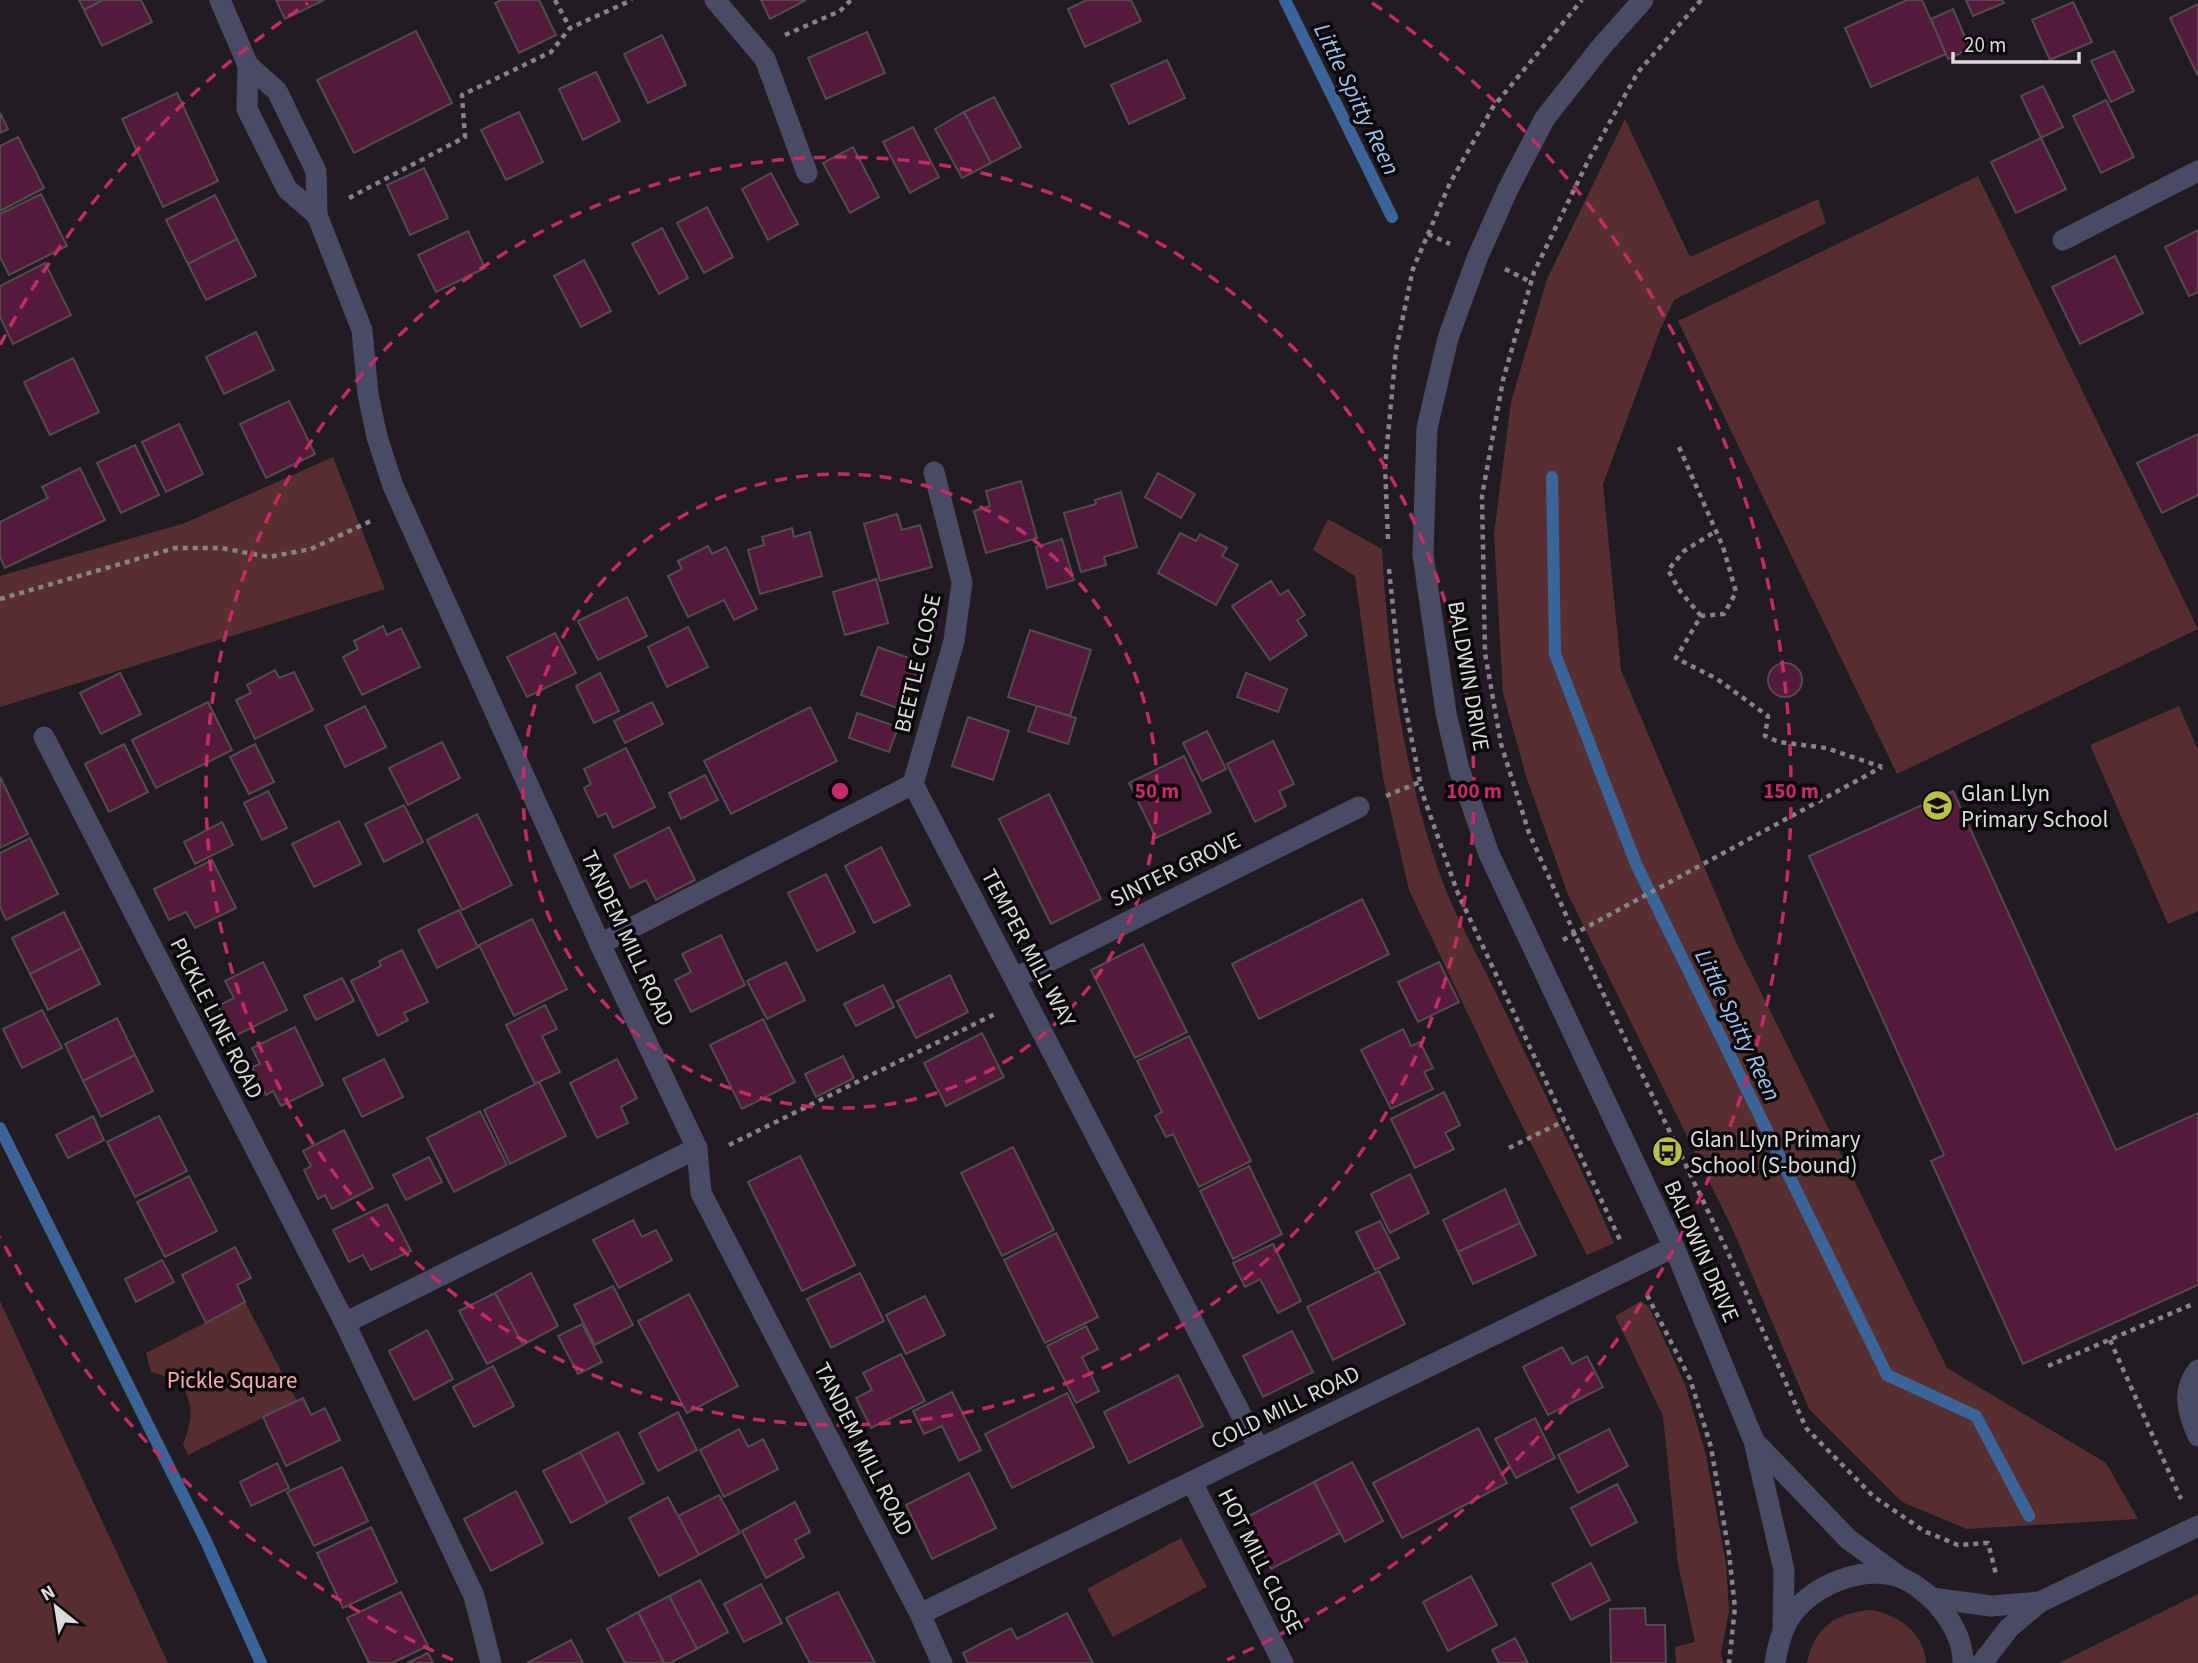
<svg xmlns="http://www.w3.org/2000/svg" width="2198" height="1663" font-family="'Source Sans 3',sans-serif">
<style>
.green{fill:#572f30}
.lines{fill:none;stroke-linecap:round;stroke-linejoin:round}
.stream{stroke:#3b6498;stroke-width:12}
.building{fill:#551b3d;stroke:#544d50;stroke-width:2}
.path{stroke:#878488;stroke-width:4.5;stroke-dasharray:5 5;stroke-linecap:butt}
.minor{stroke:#4b4a64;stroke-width:21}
.ring{fill:none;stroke:#c52b68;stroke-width:3.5;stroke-dasharray:12 9}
.labels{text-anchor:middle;stroke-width:7;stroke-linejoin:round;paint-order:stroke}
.street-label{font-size:23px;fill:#dddade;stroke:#090709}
.poi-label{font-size:23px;fill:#dddade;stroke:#090709;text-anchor:start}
.park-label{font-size:23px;fill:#fda9a9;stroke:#090709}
.water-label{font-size:24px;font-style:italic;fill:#a1c4f1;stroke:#090709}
.centre{fill:#c52b68;stroke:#090709;stroke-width:3.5}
.ring-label{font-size:21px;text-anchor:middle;font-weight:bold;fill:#c52b68;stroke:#090709;stroke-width:7;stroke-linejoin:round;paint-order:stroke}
</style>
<rect width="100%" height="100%" fill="#201c21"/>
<g class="green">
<path d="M1625 119 1690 257 1818 199 1826 223 1674 300 1660 330 1603 484 1621 670 1736 942 1947 1368 2106 1463 2138 1519 1967 1529 1902 1502 1809 1409 1733 1230 1567 892 1526 776 1503 693 1494 534 1511 402 1547 279Z"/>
<path d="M1978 176 2198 629 1897 774 1678 321Z"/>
<path d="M333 457 385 589 0 707V576L185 523Z"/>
<path d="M1328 519 1382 549C1388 662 1404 776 1443 883 1457 920 1479 957 1496 993 1536 1076 1577 1158 1614 1243L1587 1255 1495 1071 1409 890 1383 778 1355 576 1313 550Z"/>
<path d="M2179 706 2198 750V911L2168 924 2090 745Z"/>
<path d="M0 1301 168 1663H0Z"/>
<path d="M1641 1301 1649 1307 1685 1384 1706 1455 1726 1564 1729 1611 1721 1653 1723 1663H1676L1675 1647 1695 1642 1678 1564 1663 1416 1615 1316Z"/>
<path d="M245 1302 297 1401 188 1455 183 1444C193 1422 196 1393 172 1379 166 1376 158 1374 151 1372L146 1353Z"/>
<path d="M1181 1538 1207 1587 1113 1637 1087 1589Z"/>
<path d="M2198 1594V1663H2059Z"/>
<path d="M1871 1610C1898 1615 1924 1632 1926 1663H1807C1813 1628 1837 1612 1871 1610Z"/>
</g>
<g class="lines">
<g class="stream">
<path d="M1285 0 1392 217"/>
<path d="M1552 477 1555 654 1636 864 1887 1375 1976 1416 2029 1516"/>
<path d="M0 1128 205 1539 261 1663"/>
</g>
</g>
<g class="building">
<path d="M79 0H103L84 10Z"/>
<path d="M103 0H141L152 22 102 46 84 10Z"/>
<path d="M276 0H324L285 19Z"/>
<path d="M501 0H539L556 35 519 53 495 3Z"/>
<path d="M761 0H806L770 19Z"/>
<path d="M1087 0H1131L1141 21 1085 47 1068 9Z"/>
<path d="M1907 0H1922L1946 54 1871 87 1845 28Z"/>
<path d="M1966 0H2002L2004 3 1973 16Z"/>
<path d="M2073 2 2092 42 2050 60 2032 20Z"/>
<path d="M2198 4V76L2170 18Z"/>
<path d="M1953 9 1970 49 1948 59 1931 19Z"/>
<path d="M416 31 452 103 354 153 317 80Z"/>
<path d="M867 32 885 73 826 99 808 58Z"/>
<path d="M662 35 686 85 648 103 624 54Z"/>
<path d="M2114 51 2134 91 2111 102 2091 61Z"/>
<path d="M1167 60 1185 98 1129 124 1111 85Z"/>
<path d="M596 72 620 121 583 140 559 89Z"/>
<path d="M2043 86 2063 127 2041 138 2021 96Z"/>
<path d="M177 93 218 181 163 207 122 119Z"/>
<path d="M994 97 1021 147 991 163 964 112Z"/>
<path d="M2106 100 2134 157 2101 173 2073 116Z"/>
<path d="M519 112 543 162 506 180 481 130Z"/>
<path d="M964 112 991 163 962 178 935 129Z"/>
<path d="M0 113 8 129 0 133Z"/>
<path d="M913 127 939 177 910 193 883 142Z"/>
<path d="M18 137 44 188 0 211V146Z"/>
<path d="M2041 138 2066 189 2016 213 1991 162Z"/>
<path d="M853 147 879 197 850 213 823 163Z"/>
<path d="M424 168 448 218 410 235 387 185Z"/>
<path d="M771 173 798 224 768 240 742 189Z"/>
<path d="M41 194 67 246 9 275 0 257V214Z"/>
<path d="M215 195 237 239 188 264 166 220Z"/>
<path d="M707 207 733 257 704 273 677 223Z"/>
<path d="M662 228 688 278 659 294 632 244Z"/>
<path d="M2198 230V292L2189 296 2165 247Z"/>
<path d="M468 231 485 268 436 292 418 255Z"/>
<path d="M237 239 256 276 206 300 188 264Z"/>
<path d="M2115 256 2143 313 2080 344 2052 287Z"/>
<path d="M584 260 611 311 581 327 554 276Z"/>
<path d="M45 263 71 315 13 344 0 317V286Z"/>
<path d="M256 332 274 370 224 394 206 357Z"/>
<path d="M73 358 99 412 50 435 24 382Z"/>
<path d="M289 401 315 454 266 478 240 424Z"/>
<path d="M179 424 203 474 166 492 142 442Z"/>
<path d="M2198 434V495L2162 513 2137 463Z"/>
<path d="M135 445 159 495 121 513 97 463Z"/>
<path d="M80 468 105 520 5 568 0 557V522L48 498 42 487Z"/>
<path d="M1158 473 1195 494 1181 518 1145 497Z"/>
<path d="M1021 481 1037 538 986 553 974 511 990 506 986 491Z"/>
<path d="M1121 492 1137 547 1104 557 1106 565 1081 572 1064 513 1096 504 1095 500Z"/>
<path d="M897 514 902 530 920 525 932 567 880 581 864 524Z"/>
<path d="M792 528 794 537 810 532 822 576 760 594 748 550 764 545 762 537Z"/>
<path d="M1180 533 1196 541 1200 534 1227 548 1222 556 1238 565 1216 605 1158 573Z"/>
<path d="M1062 539 1074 580 1047 588 1036 547Z"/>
<path d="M708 546 712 554 726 547 757 609 734 620 724 600 688 617 668 576 682 569 678 561Z"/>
<path d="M876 579 888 623 845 635 833 592Z"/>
<path d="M1271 581 1280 595 1288 590 1305 615 1297 620 1307 635 1270 660 1232 606Z"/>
<path d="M627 597 647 636 598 660 578 621Z"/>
<path d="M383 626 387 635 401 628 420 667 362 695 343 657 358 649 354 641Z"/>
<path d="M688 627 708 667 667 687 648 647Z"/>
<path d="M1030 630 1091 650 1070 716 1008 697Z"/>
<path d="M555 633 576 673 527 697 507 657Z"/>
<path d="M878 647 920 662 903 710 861 695Z"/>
<circle cx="1785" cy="680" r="17"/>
<path d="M275 670 279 678 294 672 313 710 255 739 236 700 251 693 247 685Z"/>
<path d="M120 673 141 714 101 734 80 693Z"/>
<path d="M600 673 619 711 594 723 576 686Z"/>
<path d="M1246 673 1287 689 1278 712 1237 697Z"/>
<path d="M208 702 232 750 156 788 132 740Z"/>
<path d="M652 702 663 724 625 743 614 721Z"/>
<path d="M365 706 386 747 345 767 325 726Z"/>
<path d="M1037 706 1076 718 1068 744 1028 731Z"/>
<path d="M810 707 837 761 731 814 704 761Z"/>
<path d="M857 713 898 727 889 752 849 738Z"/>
<path d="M968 717 1009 731 993 780 952 766Z"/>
<path d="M1207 731 1226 769 1202 781 1183 743Z"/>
<path d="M1273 741 1294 784 1279 791 1286 806 1255 822 1227 764Z"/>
<path d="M442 742 460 778 408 805 389 768Z"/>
<path d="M124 744 148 792 109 812 85 764Z"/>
<path d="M255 744 274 782 249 794 230 757Z"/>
<path d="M626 748 655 807 613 828 606 813 598 817 584 788 591 784 584 769Z"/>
<path d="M1184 756 1211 812 1156 838 1129 783Z"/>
<path d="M705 775 718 800 681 819 669 793Z"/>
<path d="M0 777 28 834 0 848Z"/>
<path d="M268 791 287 828 262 840 244 803Z"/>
<path d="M1953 791 2116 1150 2198 1113V1285L2023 1364 1931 1161 1944 1155 1809 856Z"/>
<path d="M1049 794 1101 899 1051 924 999 819Z"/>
<path d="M404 805 423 842 384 862 365 824Z"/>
<path d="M477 814 512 885 462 910 427 840Z"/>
<path d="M339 821 361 864 314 887 292 844Z"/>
<path d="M222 822 233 845 195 864 184 842Z"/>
<path d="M669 827 695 880 656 900 646 880 630 888 614 855Z"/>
<path d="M30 838 58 894 6 920 0 907V853Z"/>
<path d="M881 847 910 905 874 923 845 866Z"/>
<path d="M212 860 236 908 195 928 186 912 169 920 154 889Z"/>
<path d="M826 874 855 932 817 951 788 893Z"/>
<path d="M1362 899 1389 954 1259 1019 1232 964Z"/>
<path d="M459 910 478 947 437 968 418 930Z"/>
<path d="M64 912 82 948 30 974 12 938Z"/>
<path d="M532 919 567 989 514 1016 479 945Z"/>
<path d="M721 935 745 985 691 1012 675 980 691 972 682 954Z"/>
<path d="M1143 944 1187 1032 1135 1058 1091 970Z"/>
<path d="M82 948 100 984 48 1010 30 974Z"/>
<path d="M402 950 428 1002 404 1013 408 1020 378 1036 351 981 381 966 379 961Z"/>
<path d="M263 962 287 1010 233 1037 218 1006 234 998 225 981Z"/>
<path d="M786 962 805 1000 767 1019 747 981Z"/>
<path d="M1439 962 1459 1002 1418 1022 1398 982Z"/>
<path d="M950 975 968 1012 916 1038 897 1001Z"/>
<path d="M342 978 354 1001 316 1020 304 996Z"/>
<path d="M883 985 894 1007 856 1026 844 1004Z"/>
<path d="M545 1005 557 1029 542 1036 560 1072 535 1084 506 1025Z"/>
<path d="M42 1010 62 1048 22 1068 3 1029Z"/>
<path d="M117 1018 135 1055 83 1081 65 1044Z"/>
<path d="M763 1019 795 1082 742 1109 710 1045Z"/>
<path d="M295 1027 323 1085 281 1106 273 1091 266 1095 252 1067 260 1064 252 1048Z"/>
<path d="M1403 1029 1411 1046 1420 1042 1433 1068 1424 1072 1433 1089 1391 1109 1361 1050Z"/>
<path d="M982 1033 1004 1077 946 1106 924 1063Z"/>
<path d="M1189 1036 1251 1161 1199 1187 1173 1134 1166 1137 1155 1116 1162 1112 1137 1061Z"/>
<path d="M135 1055 153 1091 101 1117 83 1081Z"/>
<path d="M843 1056 854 1078 816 1097 805 1074Z"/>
<path d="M384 1059 403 1097 362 1117 343 1079Z"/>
<path d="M617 1059 637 1098 621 1107 628 1123 597 1138 570 1083Z"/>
<path d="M539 1082 566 1136 510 1164 484 1110Z"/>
<path d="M1444 1092 1460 1125 1445 1133 1454 1149 1415 1168 1391 1119Z"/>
<path d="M480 1111 507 1165 454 1192 427 1138Z"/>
<path d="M93 1116 104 1140 68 1158 56 1135Z"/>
<path d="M159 1116 187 1171 135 1197 107 1142Z"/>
<path d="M344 1130 373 1188 332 1209 325 1195 318 1199 304 1170 311 1166 303 1151Z"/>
<path d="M1013 1147 1054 1230 1002 1256 961 1173Z"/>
<path d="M800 1156 855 1265 802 1291 748 1182Z"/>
<path d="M429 1157 442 1182 406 1200 393 1175Z"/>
<path d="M1249 1166 1282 1234 1233 1259 1200 1191Z"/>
<path d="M1410 1174 1429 1213 1390 1233 1371 1194Z"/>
<path d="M189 1176 217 1231 165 1257 137 1202Z"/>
<path d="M1505 1189 1520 1223 1458 1252 1443 1220Z"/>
<path d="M387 1204 411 1251 371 1270 363 1255 349 1262 333 1230Z"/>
<path d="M633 1220 642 1237 656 1230 672 1260 619 1288 593 1240Z"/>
<path d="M1380 1221 1399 1258 1375 1270 1356 1232Z"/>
<path d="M1520 1223 1536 1255 1473 1284 1458 1252Z"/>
<path d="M1056 1233 1098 1317 1045 1343 1004 1260Z"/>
<path d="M1273 1244 1301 1301 1278 1313 1260 1279 1245 1287 1233 1263Z"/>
<path d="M235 1247 251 1278 237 1285 245 1302 206 1323 182 1275Z"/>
<path d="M162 1260 174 1282 136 1302 125 1279Z"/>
<path d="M1379 1271 1405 1324 1333 1360 1307 1307Z"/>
<path d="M531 1273 558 1326 523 1345 495 1293Z"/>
<path d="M860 1273 884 1321 831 1348 807 1299Z"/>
<path d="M613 1286 633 1325 595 1345 574 1305Z"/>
<path d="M495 1293 523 1345 487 1364 459 1311Z"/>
<path d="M689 1294 738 1386 687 1413 638 1321Z"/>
<path d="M925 1296 945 1335 906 1354 886 1315Z"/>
<path d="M582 1324 602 1362 578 1374 558 1336Z"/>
<path d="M1086 1326 1098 1349 1082 1357 1099 1391 1076 1403 1047 1346Z"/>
<path d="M427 1330 453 1379 414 1400 389 1351Z"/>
<path d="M1292 1331 1313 1372 1263 1397 1243 1356Z"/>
<path d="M1562 1347 1572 1364 1587 1356 1603 1387 1548 1415 1523 1367Z"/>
<path d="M901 1354 925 1401 871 1428 856 1398 872 1390 863 1373Z"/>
<path d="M493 1366 514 1406 474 1427 453 1387Z"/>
<path d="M1178 1375 1203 1426 1129 1463 1104 1412Z"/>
<path d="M952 1392 981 1450 959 1461 942 1426 924 1434 913 1411Z"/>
<path d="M1067 1393 1094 1447 1012 1488 985 1434Z"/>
<path d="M303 1398 311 1415 325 1408 340 1440 286 1466 263 1417Z"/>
<path d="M678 1412 697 1450 658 1471 639 1433Z"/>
<path d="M1535 1418 1555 1458 1516 1478 1495 1439Z"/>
<path d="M1478 1428 1507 1483 1402 1538 1373 1483Z"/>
<path d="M739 1429 748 1447 763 1439 778 1469 724 1497 700 1450Z"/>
<path d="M1609 1429 1628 1466 1578 1493 1558 1455Z"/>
<path d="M618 1432 644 1483 607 1503 580 1452Z"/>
<path d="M580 1452 607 1503 571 1523 543 1471Z"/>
<path d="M1352 1462 1383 1521 1345 1542 1314 1482Z"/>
<path d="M277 1463 289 1488 251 1506 240 1482Z"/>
<path d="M342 1467 368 1521 314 1546 287 1492Z"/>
<path d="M969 1473 996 1528 932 1559 906 1505Z"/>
<path d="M1314 1482 1340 1533 1271 1569 1245 1518Z"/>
<path d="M1617 1484 1637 1522 1591 1546 1571 1508Z"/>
<path d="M516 1491 543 1543 491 1571 464 1519Z"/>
<path d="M719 1495 740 1533 699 1555 678 1516Z"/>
<path d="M668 1497 699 1555 659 1576 629 1518Z"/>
<path d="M795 1502 810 1532 795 1540 804 1557 766 1578 742 1531Z"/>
<path d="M371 1527 397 1582 343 1608 317 1553Z"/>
<path d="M1591 1563 1610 1600 1571 1620 1552 1584Z"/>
<path d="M1471 1576 1497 1625 1448 1651 1423 1602Z"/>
<path d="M700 1580 728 1632 697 1649 669 1596Z"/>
<path d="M761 1584 782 1623 744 1642 724 1604Z"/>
<path d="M401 1592 428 1646 392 1663H369L347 1618Z"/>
<path d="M838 1592 875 1663H810L786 1618Z"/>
<path d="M669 1596 697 1649 670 1663H664L638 1612Z"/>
<path d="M1645 1608 1646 1625H1665L1666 1663H1611L1610 1609Z"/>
<path d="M638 1612 664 1663H625L607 1629Z"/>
<path d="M1067 1613 1093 1663H968L963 1653 1011 1628 1017 1639Z"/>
<path d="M1515 1638 1528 1663H1499L1492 1650Z"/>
<path d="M571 1640 583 1663H527Z"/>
<path d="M428 1653 433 1663H407Z"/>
</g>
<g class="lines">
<g class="path">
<path d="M555 0 570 28"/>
<path d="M1701 0 1638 72 1588 161 1534 272 1503 380 1482 496 1485 653 1501 744 1529 833 1575 935 1731 1259 1806 1428 1873 1496 1924 1531 1958 1545 1988 1543 1996 1574"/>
<path d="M785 35 840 11 851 0"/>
<path d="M349 198 465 137 462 95 551 52 570 28 632 0"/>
<path d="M1428 234 1450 244"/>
<path d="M1505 269 1531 282"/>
<path d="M1679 447 1723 547 1736 592 1724 614 1701 616 1676 658 1717 679 1768 716 1765 736 1779 742 1826 748 1882 767"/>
<path d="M1388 539 1385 467 1396 350 1413 269 1450 183 1493 107 1582 0"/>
<path d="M1389 569 1401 685 1422 792 1457 891 1620 1240"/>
<path d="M0 599 175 548H221L269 557 311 549 373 520"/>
<path d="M1701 616 1680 591 1668 570 1684 551 1716 531"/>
<path d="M1386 796 1420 782"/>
<path d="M1563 940 1882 767"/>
<path d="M729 1145 997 1013"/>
<path d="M1509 1148 1564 1121"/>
<path d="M1647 1295 1690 1379 1711 1447 1729 1553 1735 1608 1729 1663"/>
<path d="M2110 1340 2181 1499"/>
<path d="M2048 1366 2193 1304"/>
</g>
<g class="minor">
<path d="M220 0 248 65"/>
<path d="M715 0 765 59 807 173"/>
<path d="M1643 0 1602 46 1545 118 1508 189 1478 256 1448 338 1427 428 1423 555 1446 713 1459 769 1489 854 1674 1247 1754 1441 1784 1570 1783 1630"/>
<path d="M317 215 287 189 247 109 248 65 277 91 316 171 317 215 362 330 368 394 377 437 393 486 600 944 697 1148 701 1193 920 1614 942 1663"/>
<path d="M2063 240 2198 171"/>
<path d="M44 737 345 1323 474 1596 491 1663"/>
<path d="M913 784 954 641 962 582 934 472"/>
<path d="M600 944 913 784 1259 1449"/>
<path d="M1015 978 1359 807"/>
<path d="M345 1323 697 1148"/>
<path d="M2198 1370C2181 1390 2188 1414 2198 1436"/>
<path d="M1755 1442 1848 1539 1900 1577"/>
<path d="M1192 1482 1283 1663"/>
<path d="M1932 1598 1991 1606 2040 1602"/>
<path d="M920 1614 1674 1247"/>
<path d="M1775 1663C1778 1645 1782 1628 1793 1613 1816 1584 1863 1565 1899 1577 1915 1583 1932 1597 1942 1610 1954 1625 1963 1643 1963 1663"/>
<path d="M1982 1663 2009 1628 2040 1602 2198 1526"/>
</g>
</g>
<g class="ring">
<circle cx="840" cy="791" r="317"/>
<circle cx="840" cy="791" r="634"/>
<path d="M453 1660A951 951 0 0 1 0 1237M0 345A951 951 0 0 1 308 3M1372 3A951 951 0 0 1 1227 1660"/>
</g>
<defs>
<symbol id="school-disc" viewBox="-11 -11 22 22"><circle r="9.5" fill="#b9c046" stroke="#090709"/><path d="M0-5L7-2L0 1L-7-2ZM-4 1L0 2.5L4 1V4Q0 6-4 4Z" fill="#111"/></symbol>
<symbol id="bus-disc" viewBox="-11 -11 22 22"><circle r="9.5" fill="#b9c046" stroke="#090709"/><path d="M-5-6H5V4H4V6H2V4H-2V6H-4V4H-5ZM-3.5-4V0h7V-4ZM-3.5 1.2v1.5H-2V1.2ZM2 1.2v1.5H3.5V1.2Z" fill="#111"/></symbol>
</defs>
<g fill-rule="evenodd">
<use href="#school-disc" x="1920" y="788" width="35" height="35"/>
<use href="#bus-disc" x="1650" y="1134" width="35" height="35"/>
</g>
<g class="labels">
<g class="street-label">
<text transform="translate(917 663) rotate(-77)" y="8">BEETLE CLOSE</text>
<text transform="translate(1469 676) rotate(80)" y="8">BALDWIN DRIVE</text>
<text transform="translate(1175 869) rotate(-26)" y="8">SINTER GROVE</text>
<text transform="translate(628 938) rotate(65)" y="8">TANDEM MILL ROAD</text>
<text transform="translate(1029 948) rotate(62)" y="8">TEMPER MILL WAY</text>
<text transform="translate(217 1018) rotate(63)" y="8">PICKLE LINE ROAD</text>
<text transform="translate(1702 1251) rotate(66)" y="8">BALDWIN DRIVE</text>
<text transform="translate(1285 1407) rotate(-26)" y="8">COLD MILL ROAD</text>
<text transform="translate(864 1449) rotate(63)" y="8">TANDEM MILL ROAD</text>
<text transform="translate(1261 1561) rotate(63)" y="8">HOT MILL CLOSE</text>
</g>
<g class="poi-label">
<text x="1961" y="801">Glan Llyn<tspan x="1961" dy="26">Primary School</tspan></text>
<text x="1690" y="1147">Glan Llyn Primary<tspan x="1690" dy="26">School (S-bound)</tspan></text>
</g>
<g class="park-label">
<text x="232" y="1388">Pickle Square</text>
</g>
<g class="water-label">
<text transform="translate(1357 99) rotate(64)" y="8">Little Spitty Reen</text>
<text transform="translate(1738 1025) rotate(64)" y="8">Little Spitty Reen</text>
</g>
</g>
<circle cx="840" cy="791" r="10" class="centre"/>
<g class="ring-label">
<text x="1157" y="798">50 m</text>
<text x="1474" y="798">100 m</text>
<text x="1791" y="798">150 m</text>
</g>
<g transform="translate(56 1607) rotate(330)" stroke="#090709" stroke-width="5" paint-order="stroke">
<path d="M0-5L12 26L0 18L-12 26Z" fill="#dddade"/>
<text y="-10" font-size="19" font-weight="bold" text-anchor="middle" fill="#dddade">N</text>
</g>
<path d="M1953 52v10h126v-10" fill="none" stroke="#dddade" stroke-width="3.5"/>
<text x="1964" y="52" font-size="21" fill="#dddade" stroke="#090709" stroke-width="5" paint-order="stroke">20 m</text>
</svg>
